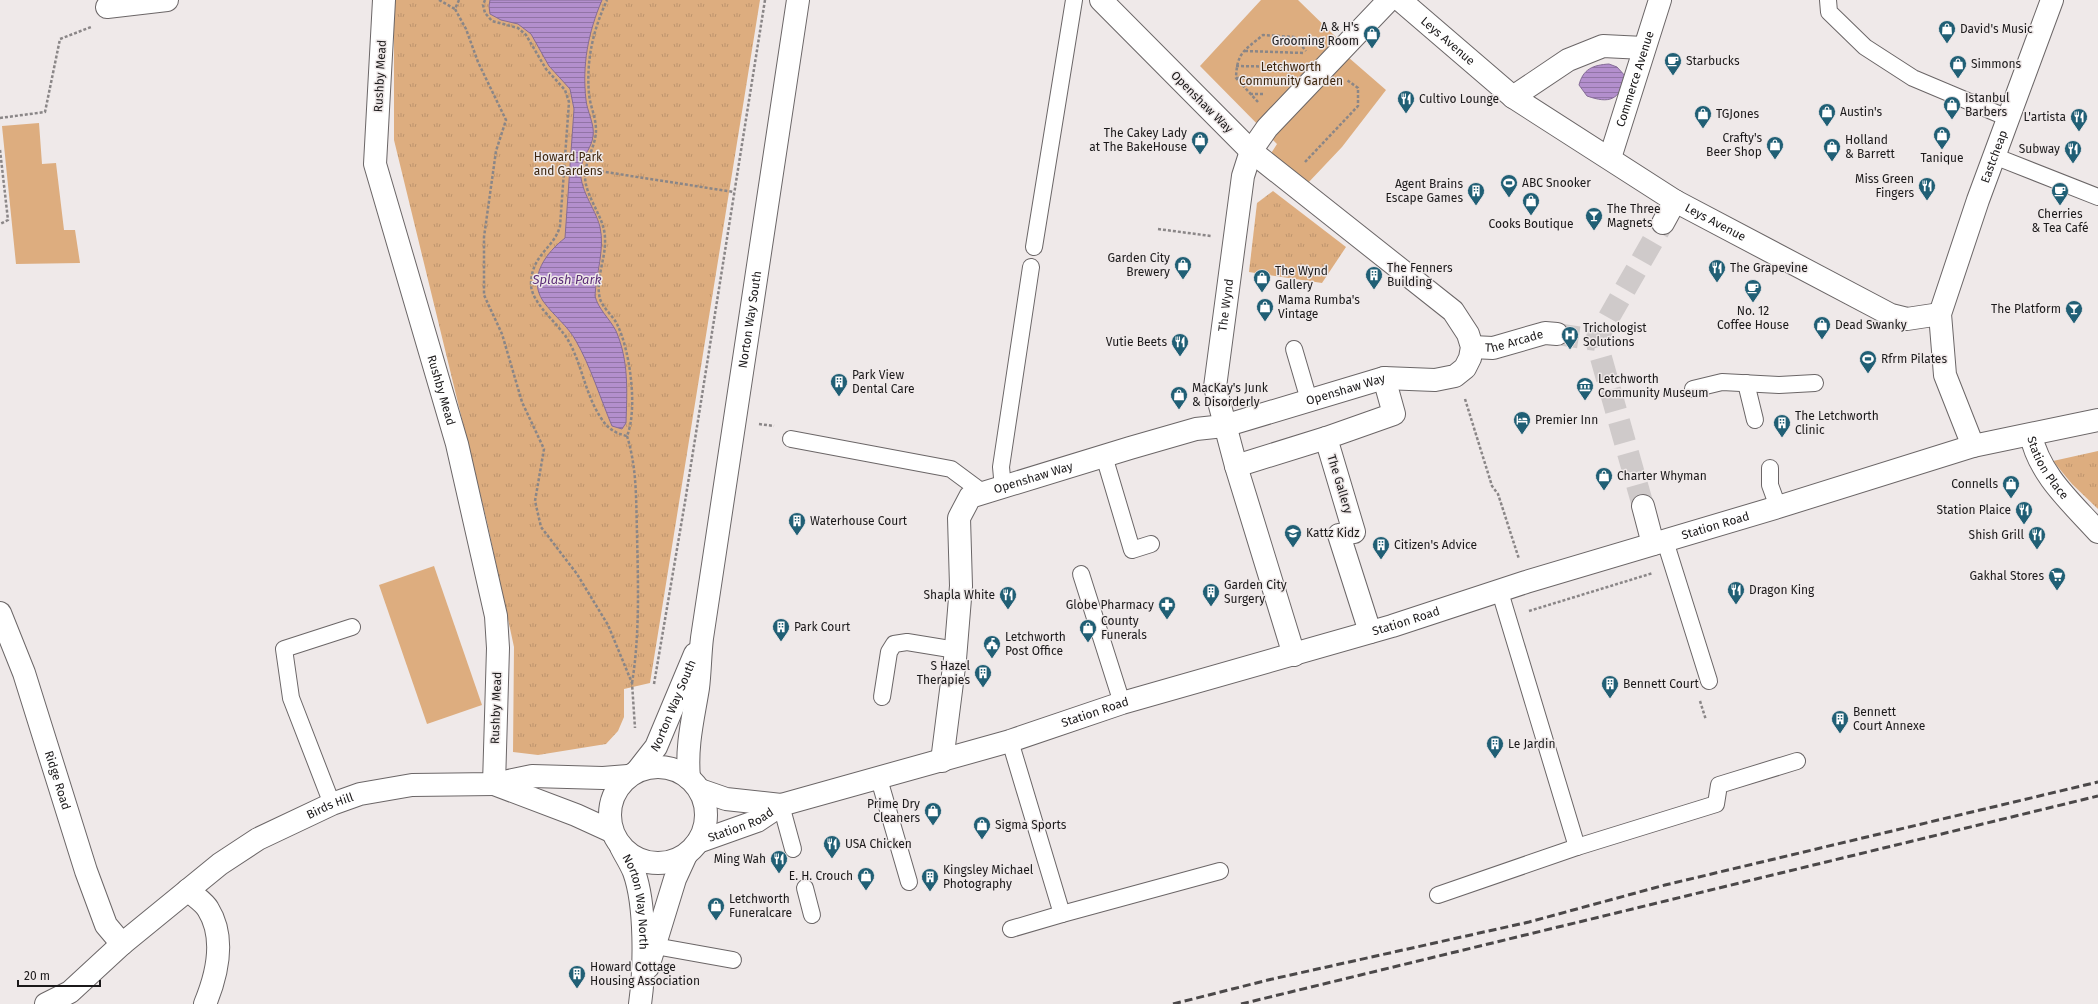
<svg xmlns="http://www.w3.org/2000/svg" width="2098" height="1004" font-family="'Fira Sans',sans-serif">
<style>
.green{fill:#ddad7f}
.park{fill:url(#park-tufts)}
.water{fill:url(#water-rules);stroke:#856c97}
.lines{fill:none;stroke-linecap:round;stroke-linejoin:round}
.street-tunnel{stroke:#cfcaca;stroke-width:22;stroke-dasharray:22 11;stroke-linecap:butt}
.lane-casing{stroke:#6b6667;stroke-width:18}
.street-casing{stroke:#6b6667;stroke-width:24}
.secondary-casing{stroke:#6b6667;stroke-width:24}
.path{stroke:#8a8687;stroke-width:2.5;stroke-dasharray:3 2;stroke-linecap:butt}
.lane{stroke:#fff;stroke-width:16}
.street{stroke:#fff;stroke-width:22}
.secondary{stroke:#fff;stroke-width:22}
.rail{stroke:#4b4849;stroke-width:3;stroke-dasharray:8 4;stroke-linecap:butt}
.labels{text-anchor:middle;stroke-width:3;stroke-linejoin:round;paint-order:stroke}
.poi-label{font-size:12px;fill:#1b191a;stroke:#efe9e9;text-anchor:start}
.street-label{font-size:12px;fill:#1b191a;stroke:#efe9e9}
.park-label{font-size:12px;fill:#3d260e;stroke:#efe9e9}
.water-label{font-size:13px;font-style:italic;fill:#5c2e78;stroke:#efe9e9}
</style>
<defs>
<pattern id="park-tufts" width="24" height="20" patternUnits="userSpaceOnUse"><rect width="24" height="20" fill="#ddad7f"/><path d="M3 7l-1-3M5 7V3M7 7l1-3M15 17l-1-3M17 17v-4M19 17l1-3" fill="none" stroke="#bd946d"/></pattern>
<pattern id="water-rules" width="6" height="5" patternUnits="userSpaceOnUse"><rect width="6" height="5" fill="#b38fcd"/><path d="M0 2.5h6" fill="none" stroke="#9174a6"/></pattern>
</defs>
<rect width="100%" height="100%" fill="#efe9e9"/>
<g class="green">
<path d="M1261 0H1298L1338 39 1348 57 1386 90 1342 147 1307 184 1270 155 1277 144 1200 66Z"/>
<path d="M39 123 42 164 56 163 64 230H75L80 263 16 264 2 126Z"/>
<path d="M434 566 482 705 427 724 379 585Z"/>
</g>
<g class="park">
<path d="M394 0H760L650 683 624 689V717L618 731 606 744 538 755 513 752 514 647 487 522 394 140Z"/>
<path d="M1273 191 1346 247 1322 283 1249 272 1257 203Z"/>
<path d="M2098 451V509L2072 484 2053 461Z"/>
</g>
<g class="water">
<path d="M490 0H602C588 33 582 65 586 100 587 111 595 125 593 136 592 147 583 156 581 167 578 189 595 207 600 227 605 249 596 274 595 296 598 309 610 319 616 331 629 361 627 391 626 423L622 429 612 426C601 400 590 365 576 341 568 326 553 315 543 301 527 277 547 252 565 238L574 109 570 89 549 66 531 34 518 24 501 20 490 14 489 6Z"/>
<path d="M1609 64 1617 67 1627 78C1618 100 1610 104 1587 96L1579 85C1583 69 1593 65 1609 64Z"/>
</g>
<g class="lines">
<g class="street-tunnel">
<path d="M1557 334 1596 340"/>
<path d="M1643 506 1596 340 1663 223"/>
</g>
<defs>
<g id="lane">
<path d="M1828 0 1829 12 1865 47 1913 78 2008 118"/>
<path d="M1994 156 2098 197"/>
<path d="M1034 247 1074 0"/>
<path d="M1294 349 1309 400"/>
<path d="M1746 383 1755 420"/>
<path d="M1693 389 1722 382 1779 385 1815 383"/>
<path d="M791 439 951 469 982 492"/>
<path d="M1104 456 1132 550 1151 544"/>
<path d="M1770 468V485L1778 507"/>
<path d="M1003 488 1001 467 1031 267"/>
<path d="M1665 541 1709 681"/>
<path d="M1081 574 1122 703"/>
<path d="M882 697 889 652 894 644 907 642 956 650"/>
<path d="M1010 741 1062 914 1220 871"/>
<path d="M879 779 909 882"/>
<path d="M332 804 291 698 284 649 352 627"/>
<path d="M781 805 793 849"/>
<path d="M1577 847 1716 804 1719 785 1797 761"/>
<path d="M805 888 812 915"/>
<path d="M1438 895 1577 847 1500 592"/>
<path d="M1011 929 1062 914"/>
<path d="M655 946 733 960"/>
</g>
<g id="street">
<path id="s1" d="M384 0 375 164 457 444 496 616 498 648 494 784"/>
<path id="s2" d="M1400 0 1513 97 1675 201 1891 315 1907 319 1940 314"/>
<path d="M107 7 167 0"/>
<path d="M1513 97 1568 60 1603 46 1644 48"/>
<path id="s3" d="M1610 158 1660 0"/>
<path d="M1663 223 1675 201"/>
<path id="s4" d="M1472 347 1493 348 1545 333 1557 334"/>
<path id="s5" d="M2031 435C2039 475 2072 503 2098 532"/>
<path id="s6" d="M1973 446 1945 375 1940 314 1978 200 2052 0"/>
<path d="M1236 466 1326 438"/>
<path d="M1643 506 1653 544"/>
<path id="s7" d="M0 613 24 673 86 871 106 925 122 944"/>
<path d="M1370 632 1339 535 1354 532 1326 438 1394 414 1384 378"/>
<path id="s8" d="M1294 655 1236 466 1215 387 1243 176 1251 151 1267 128 1389 0"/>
<path id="s9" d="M942 761 955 659 961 586 959 518 970 497 1130 448 1196 429 1224 426 1384 378 1435 380 1455 376 1465 368 1470 358 1472 347 1468 334 1453 311 1251 151 1101 0"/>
<path d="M188 890C194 896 204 902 208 909 226 938 217 975 205 1004"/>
</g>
<g id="secondary">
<circle cx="658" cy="815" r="48"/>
<path id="s10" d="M638 770 656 747 695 654"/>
<path id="s11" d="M689 778C686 746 693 719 698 688 700 672 700 655 702 638L798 0"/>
<path d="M494 784 576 815 611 831"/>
<path d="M700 790 726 799 781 805"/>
<path id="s12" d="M698 842 757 821 781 805 1010 741 1122 703 1392 626 1526 582 1778 507 1973 446 2098 420"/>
<path id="s13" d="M621 847C625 855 631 864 634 872 646 905 645 969 640 1004"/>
<path d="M648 967 675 879 686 855"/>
<path id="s14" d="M46 1004 70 992 122 944 220 864 258 839 332 804 360 794 412 785 494 784 532 776 603 778 628 776"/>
</g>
</defs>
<use href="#lane" class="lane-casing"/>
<use href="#street" class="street-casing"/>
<use href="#secondary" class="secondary-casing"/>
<g class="path">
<path d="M439 0 455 9"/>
<path d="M459 0 455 9 466 29 478 62 506 120 496 151 484 237V295L502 334 522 402 544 449 535 501 541 527 577 574 608 625 632 683 635 728"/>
<path d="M485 0 483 5 485 13 492 21 518 28 526 35 546 69 565 90 569 102 560 226C554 249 531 254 531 285 532 304 558 323 568 340 582 364 585 394 601 418 608 429 615 433 627 436 638 409 630 350 617 324 613 316 603 308 600 299 595 279 606 259 605 239 605 217 586 199 585 177 585 160 596 146 596 130 596 117 590 106 589 94 586 61 593 30 607 0"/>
<path d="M1245 51 1304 53"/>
<path d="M1236 66 1290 67"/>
<path d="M1236 78 1279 79"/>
<path d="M1250 94H1264"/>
<path d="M1258 102 1236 78C1237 52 1244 51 1263 35L1294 37 1306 51"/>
<path d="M0 118 45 112 60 39 91 27"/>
<path d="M0 150 8 220 0 224"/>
<path d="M1305 162 1358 106V88L1347 80"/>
<path d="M586 169 734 192"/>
<path d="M1158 229 1211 236"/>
<path d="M1465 399 1492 486 1498 494 1519 559"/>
<path d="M759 424 774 426"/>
<path d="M627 436C637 468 636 500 637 533 638 583 640 634 632 683"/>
<path d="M1529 611 1653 573"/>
<path d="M654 684 685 502 765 0"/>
<path d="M1700 701 1706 720"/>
</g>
<use href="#lane" class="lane"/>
<use href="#street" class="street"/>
<use href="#secondary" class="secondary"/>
<g class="rail">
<path d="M1173 1004 1268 980 1529 922 1665 885 2098 782"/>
<path d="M1241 1004 2098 796"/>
</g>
</g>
<defs>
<symbol id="shop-pin" viewBox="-11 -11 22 30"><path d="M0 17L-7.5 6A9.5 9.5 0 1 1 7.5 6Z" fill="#205f75" stroke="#efe9e9"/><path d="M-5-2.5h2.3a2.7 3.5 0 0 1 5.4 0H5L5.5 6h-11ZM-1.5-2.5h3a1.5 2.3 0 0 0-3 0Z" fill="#fff"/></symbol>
<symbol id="cafe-pin" viewBox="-11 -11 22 30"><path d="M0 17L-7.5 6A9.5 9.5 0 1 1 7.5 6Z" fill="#205f75" stroke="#efe9e9"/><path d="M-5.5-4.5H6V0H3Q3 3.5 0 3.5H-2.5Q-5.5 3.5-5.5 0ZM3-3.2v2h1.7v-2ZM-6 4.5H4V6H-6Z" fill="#fff"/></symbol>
<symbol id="restaurant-pin" viewBox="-11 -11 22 30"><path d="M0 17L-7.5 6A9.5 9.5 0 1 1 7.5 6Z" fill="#205f75" stroke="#efe9e9"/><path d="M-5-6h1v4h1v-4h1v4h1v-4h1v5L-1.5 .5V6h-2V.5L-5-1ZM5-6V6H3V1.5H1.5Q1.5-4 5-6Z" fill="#fff"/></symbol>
<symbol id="stadium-pin" viewBox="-11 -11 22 30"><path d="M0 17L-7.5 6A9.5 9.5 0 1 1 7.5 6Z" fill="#205f75" stroke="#efe9e9"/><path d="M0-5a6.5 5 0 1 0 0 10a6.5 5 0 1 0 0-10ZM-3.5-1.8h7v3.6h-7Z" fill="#fff"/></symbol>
<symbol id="building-pin" viewBox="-11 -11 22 30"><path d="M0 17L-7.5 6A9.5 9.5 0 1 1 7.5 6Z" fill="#205f75" stroke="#efe9e9"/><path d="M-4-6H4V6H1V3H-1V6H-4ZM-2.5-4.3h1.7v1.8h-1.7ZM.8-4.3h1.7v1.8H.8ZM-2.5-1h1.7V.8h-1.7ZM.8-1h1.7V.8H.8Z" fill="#fff"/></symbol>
<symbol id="bar-pin" viewBox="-11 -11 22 30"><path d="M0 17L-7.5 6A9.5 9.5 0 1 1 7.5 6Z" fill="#205f75" stroke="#efe9e9"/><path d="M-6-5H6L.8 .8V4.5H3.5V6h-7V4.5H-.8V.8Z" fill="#fff"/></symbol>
<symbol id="hospital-pin" viewBox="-11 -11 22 30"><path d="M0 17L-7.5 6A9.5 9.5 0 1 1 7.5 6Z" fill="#205f75" stroke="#efe9e9"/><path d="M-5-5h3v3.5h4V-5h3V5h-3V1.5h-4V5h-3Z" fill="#fff"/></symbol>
<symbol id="museum-pin" viewBox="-11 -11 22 30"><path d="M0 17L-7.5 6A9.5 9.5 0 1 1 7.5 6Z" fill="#205f75" stroke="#efe9e9"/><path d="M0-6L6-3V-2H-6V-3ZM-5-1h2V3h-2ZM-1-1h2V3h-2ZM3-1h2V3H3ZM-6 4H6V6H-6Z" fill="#fff"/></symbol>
<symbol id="hotel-pin" viewBox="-11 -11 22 30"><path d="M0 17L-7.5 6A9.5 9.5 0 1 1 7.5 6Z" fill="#205f75" stroke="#efe9e9"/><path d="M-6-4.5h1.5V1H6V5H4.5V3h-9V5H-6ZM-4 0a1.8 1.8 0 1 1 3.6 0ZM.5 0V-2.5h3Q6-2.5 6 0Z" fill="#fff"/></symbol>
<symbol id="school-pin" viewBox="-11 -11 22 30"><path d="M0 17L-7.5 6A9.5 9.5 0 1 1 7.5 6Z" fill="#205f75" stroke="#efe9e9"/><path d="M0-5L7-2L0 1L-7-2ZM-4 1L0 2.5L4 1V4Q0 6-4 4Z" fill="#fff"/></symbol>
<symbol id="supermarket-pin" viewBox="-11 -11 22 30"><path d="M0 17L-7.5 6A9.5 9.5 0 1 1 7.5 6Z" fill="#205f75" stroke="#efe9e9"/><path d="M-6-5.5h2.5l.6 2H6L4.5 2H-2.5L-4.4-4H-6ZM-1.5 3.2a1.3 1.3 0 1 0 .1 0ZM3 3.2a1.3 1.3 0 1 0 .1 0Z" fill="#fff"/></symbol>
<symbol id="pharmacy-pin" viewBox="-11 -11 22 30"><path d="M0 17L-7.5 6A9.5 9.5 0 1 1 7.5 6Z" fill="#205f75" stroke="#efe9e9"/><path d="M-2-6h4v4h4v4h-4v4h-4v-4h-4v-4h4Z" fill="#fff"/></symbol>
<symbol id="civic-pin" viewBox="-11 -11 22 30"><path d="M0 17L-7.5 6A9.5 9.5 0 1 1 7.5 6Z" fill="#205f75" stroke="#efe9e9"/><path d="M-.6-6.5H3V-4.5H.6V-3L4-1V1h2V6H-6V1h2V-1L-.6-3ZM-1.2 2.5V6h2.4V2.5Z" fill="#fff"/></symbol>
</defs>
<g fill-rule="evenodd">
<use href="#shop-pin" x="1937" y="19" width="20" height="27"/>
<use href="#shop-pin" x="1362" y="24" width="20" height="27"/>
<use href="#cafe-pin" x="1663" y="51" width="20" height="27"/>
<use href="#shop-pin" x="1948" y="54" width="20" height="27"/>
<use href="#restaurant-pin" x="1396" y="89" width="20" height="27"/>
<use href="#shop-pin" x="1942" y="95" width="20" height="27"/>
<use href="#shop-pin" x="1817" y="102" width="20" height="27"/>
<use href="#shop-pin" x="1693" y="104" width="20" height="27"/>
<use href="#restaurant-pin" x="2069" y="107" width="20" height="27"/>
<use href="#shop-pin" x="1932" y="125" width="20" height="27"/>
<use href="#shop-pin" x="1190" y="130" width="20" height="27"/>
<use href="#shop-pin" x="1765" y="135" width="20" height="27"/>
<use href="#shop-pin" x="1822" y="137" width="20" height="27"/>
<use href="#restaurant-pin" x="2063" y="139" width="20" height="27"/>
<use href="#stadium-pin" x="1499" y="173" width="20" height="27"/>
<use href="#restaurant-pin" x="1917" y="176" width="20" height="27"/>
<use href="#building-pin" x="1466" y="181" width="20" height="27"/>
<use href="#cafe-pin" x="2050" y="181" width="20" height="27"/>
<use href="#shop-pin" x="1521" y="191" width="20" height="27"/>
<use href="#bar-pin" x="1584" y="206" width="20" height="27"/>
<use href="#shop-pin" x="1173" y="255" width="20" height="27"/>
<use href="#restaurant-pin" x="1707" y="258" width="20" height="27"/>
<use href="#building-pin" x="1364" y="265" width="20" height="27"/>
<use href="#shop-pin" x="1252" y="268" width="20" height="27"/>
<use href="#cafe-pin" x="1743" y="278" width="20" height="27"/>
<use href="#shop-pin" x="1255" y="297" width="20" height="27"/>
<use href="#bar-pin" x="2064" y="299" width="20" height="27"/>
<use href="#shop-pin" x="1812" y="315" width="20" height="27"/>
<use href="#hospital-pin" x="1560" y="325" width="20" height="27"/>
<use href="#restaurant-pin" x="1170" y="332" width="20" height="27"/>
<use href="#stadium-pin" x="1858" y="349" width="20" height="27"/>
<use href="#building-pin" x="829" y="372" width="20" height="27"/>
<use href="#museum-pin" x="1575" y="376" width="20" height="27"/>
<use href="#shop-pin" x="1169" y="385" width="20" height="27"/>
<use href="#hotel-pin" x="1512" y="410" width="20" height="27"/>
<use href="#building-pin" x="1772" y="413" width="20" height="27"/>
<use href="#shop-pin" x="1594" y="466" width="20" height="27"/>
<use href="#shop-pin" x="2001" y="474" width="20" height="27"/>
<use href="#restaurant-pin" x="2014" y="500" width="20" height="27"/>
<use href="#building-pin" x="787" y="511" width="20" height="27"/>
<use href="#school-pin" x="1283" y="523" width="20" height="27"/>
<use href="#restaurant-pin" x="2027" y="525" width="20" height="27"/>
<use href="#building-pin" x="1371" y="535" width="20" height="27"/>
<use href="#supermarket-pin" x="2047" y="566" width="20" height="27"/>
<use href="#restaurant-pin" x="1726" y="580" width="20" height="27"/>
<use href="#building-pin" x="1201" y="582" width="20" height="27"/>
<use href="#restaurant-pin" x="998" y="585" width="20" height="27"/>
<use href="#pharmacy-pin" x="1157" y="595" width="20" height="27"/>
<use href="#building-pin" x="771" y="617" width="20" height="27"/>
<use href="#shop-pin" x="1078" y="618" width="20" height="27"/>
<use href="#civic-pin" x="982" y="634" width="20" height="27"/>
<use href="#building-pin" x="973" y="663" width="20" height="27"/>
<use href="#building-pin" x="1600" y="674" width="20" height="27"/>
<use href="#building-pin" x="1830" y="709" width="20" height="27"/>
<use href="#building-pin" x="1485" y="734" width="20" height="27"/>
<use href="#shop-pin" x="923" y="801" width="20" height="27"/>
<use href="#shop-pin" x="972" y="815" width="20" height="27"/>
<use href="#restaurant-pin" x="822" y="834" width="20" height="27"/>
<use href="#restaurant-pin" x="769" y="849" width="20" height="27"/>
<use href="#shop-pin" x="856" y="866" width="20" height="27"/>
<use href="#building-pin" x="920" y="867" width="20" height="27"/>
<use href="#shop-pin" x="706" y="896" width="20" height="27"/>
<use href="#building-pin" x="567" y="964" width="20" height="27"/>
</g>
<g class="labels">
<g class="poi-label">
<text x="1359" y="31" text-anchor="end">A &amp; H's<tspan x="1359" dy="14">Grooming Room</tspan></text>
<text x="1960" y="33">David's Music</text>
<text x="1686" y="65">Starbucks</text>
<text x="1971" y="68">Simmons</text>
<text x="1965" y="102">Istanbul<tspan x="1965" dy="14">Barbers</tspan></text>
<text x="1419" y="103">Cultivo Lounge</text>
<text x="1840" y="116">Austin's</text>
<text x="1716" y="118">TGJones</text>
<text x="2066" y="121" text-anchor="end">L'artista</text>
<text x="1187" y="137" text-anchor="end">The Cakey Lady<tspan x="1187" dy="14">at The BakeHouse</tspan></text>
<text x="1762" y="142" text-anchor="end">Crafty's<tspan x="1762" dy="14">Beer Shop</tspan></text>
<text x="1845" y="144">Holland<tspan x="1845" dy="14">&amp; Barrett</tspan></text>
<text x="2060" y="153" text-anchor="end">Subway</text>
<text x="1942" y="162" text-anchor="middle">Tanique</text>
<text x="1914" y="183" text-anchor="end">Miss Green<tspan x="1914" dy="14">Fingers</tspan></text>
<text x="1522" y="187">ABC Snooker</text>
<text x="1463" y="188" text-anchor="end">Agent Brains<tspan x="1463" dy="14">Escape Games</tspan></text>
<text x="1607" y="213">The Three<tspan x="1607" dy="14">Magnets</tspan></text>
<text x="2060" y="218" text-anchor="middle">Cherries<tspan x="2060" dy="14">&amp; Tea Café</tspan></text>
<text x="1531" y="228" text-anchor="middle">Cooks Boutique</text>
<text x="1170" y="262" text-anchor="end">Garden City<tspan x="1170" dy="14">Brewery</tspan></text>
<text x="1387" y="272">The Fenners<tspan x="1387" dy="14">Building</tspan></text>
<text x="1730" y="272">The Grapevine</text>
<text x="1275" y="275">The Wynd<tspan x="1275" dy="14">Gallery</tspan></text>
<text x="1278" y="304">Mama Rumba's<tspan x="1278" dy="14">Vintage</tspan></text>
<text x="2061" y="313" text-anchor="end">The Platform</text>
<text x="1753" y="315" text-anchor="middle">No. 12<tspan x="1753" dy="14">Coffee House</tspan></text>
<text x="1835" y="329">Dead Swanky</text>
<text x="1583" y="332">Trichologist<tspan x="1583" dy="14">Solutions</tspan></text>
<text x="1167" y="346" text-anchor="end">Vutie Beets</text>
<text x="1881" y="363">Rfrm Pilates</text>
<text x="852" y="379">Park View<tspan x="852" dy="14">Dental Care</tspan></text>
<text x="1598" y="383">Letchworth<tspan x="1598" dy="14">Community Museum</tspan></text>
<text x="1192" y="392">MacKay's Junk<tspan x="1192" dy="14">&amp; Disorderly</tspan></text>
<text x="1795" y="420">The Letchworth<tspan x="1795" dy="14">Clinic</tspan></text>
<text x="1535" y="424">Premier Inn</text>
<text x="1617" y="480">Charter Whyman</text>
<text x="1998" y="488" text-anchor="end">Connells</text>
<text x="2011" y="514" text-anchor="end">Station Plaice</text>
<text x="810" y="525">Waterhouse Court</text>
<text x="1306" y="537">Kattz Kidz</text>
<text x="2024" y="539" text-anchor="end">Shish Grill</text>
<text x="1394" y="549">Citizen's Advice</text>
<text x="2044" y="580" text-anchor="end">Gakhal Stores</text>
<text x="1224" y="589">Garden City<tspan x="1224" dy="14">Surgery</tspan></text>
<text x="1749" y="594">Dragon King</text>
<text x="995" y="599" text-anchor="end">Shapla White</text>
<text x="1154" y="609" text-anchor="end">Globe Pharmacy</text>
<text x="1101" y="625">County<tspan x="1101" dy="14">Funerals</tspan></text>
<text x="794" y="631">Park Court</text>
<text x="1005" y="641">Letchworth<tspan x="1005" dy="14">Post Office</tspan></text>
<text x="970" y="670" text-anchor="end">S Hazel<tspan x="970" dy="14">Therapies</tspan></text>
<text x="1623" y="688">Bennett Court</text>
<text x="1853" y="716">Bennett<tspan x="1853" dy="14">Court Annexe</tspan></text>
<text x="1508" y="748">Le Jardin</text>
<text x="920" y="808" text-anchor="end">Prime Dry<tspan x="920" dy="14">Cleaners</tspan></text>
<text x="995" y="829">Sigma Sports</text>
<text x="845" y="848">USA Chicken</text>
<text x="766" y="863" text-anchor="end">Ming Wah</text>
<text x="943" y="874">Kingsley Michael<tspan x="943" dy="14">Photography</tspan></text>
<text x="853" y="880" text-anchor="end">E. H. Crouch</text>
<text x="729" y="903">Letchworth<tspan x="729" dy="14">Funeralcare</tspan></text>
<text x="590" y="971">Howard Cottage<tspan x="590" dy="14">Housing Association</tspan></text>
</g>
<g class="street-label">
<text dy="4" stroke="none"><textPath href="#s2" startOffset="63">Leys Avenue</textPath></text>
<text transform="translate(380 76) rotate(-87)" y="4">Rushby Mead</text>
<text dy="4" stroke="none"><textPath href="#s3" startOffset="83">Commerce Avenue</textPath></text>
<text transform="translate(1202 102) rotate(45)" y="4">Openshaw Way</text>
<text dy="4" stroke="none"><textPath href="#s6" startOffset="304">Eastcheap</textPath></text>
<text dy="4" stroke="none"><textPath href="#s2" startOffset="387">Leys Avenue</textPath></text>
<text dy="4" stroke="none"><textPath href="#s8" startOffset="362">The Wynd</textPath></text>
<text dy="4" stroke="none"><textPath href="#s11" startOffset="463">Norton Way South</textPath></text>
<text dy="4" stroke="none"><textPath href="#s4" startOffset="43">The Arcade</textPath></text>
<text dy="4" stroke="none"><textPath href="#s1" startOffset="400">Rushby Mead</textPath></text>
<text dy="4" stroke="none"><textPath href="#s9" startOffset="659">Openshaw Way</textPath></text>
<text dy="4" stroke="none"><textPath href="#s5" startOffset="37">Station Place</textPath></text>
<text dy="4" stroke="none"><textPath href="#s9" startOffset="334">Openshaw Way</textPath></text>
<text transform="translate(1340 484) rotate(73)" y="4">The Gallery</text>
<text dy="4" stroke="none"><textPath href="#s12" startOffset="1067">Station Road</textPath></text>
<text dy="4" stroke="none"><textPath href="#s12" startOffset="743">Station Road</textPath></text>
<text dy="4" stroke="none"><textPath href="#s10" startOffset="74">Norton Way South</textPath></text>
<text transform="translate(496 708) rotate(-88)" y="4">Rushby Mead</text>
<text dy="4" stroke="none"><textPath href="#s12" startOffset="419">Station Road</textPath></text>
<text dy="4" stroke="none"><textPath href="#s7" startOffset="177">Ridge Road</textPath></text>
<text dy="4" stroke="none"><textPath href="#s14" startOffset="349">Birds Hill</textPath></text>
<text dy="4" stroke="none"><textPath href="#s12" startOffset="46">Station Road</textPath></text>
<text dy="4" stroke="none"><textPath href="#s13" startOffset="58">Norton Way North</textPath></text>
</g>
<g class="park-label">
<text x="1291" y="71">Letchworth<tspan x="1291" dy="14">Community Garden</tspan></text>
<text x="568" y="161">Howard Park<tspan x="568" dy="14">and Gardens</tspan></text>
</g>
<g class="water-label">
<text x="567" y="284">Splash Park</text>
</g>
</g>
<path d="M18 980v6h82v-6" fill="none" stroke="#1b191a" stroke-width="2"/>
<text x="24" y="980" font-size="12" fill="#1b191a" stroke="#efe9e9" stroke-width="3" paint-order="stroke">20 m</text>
</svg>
